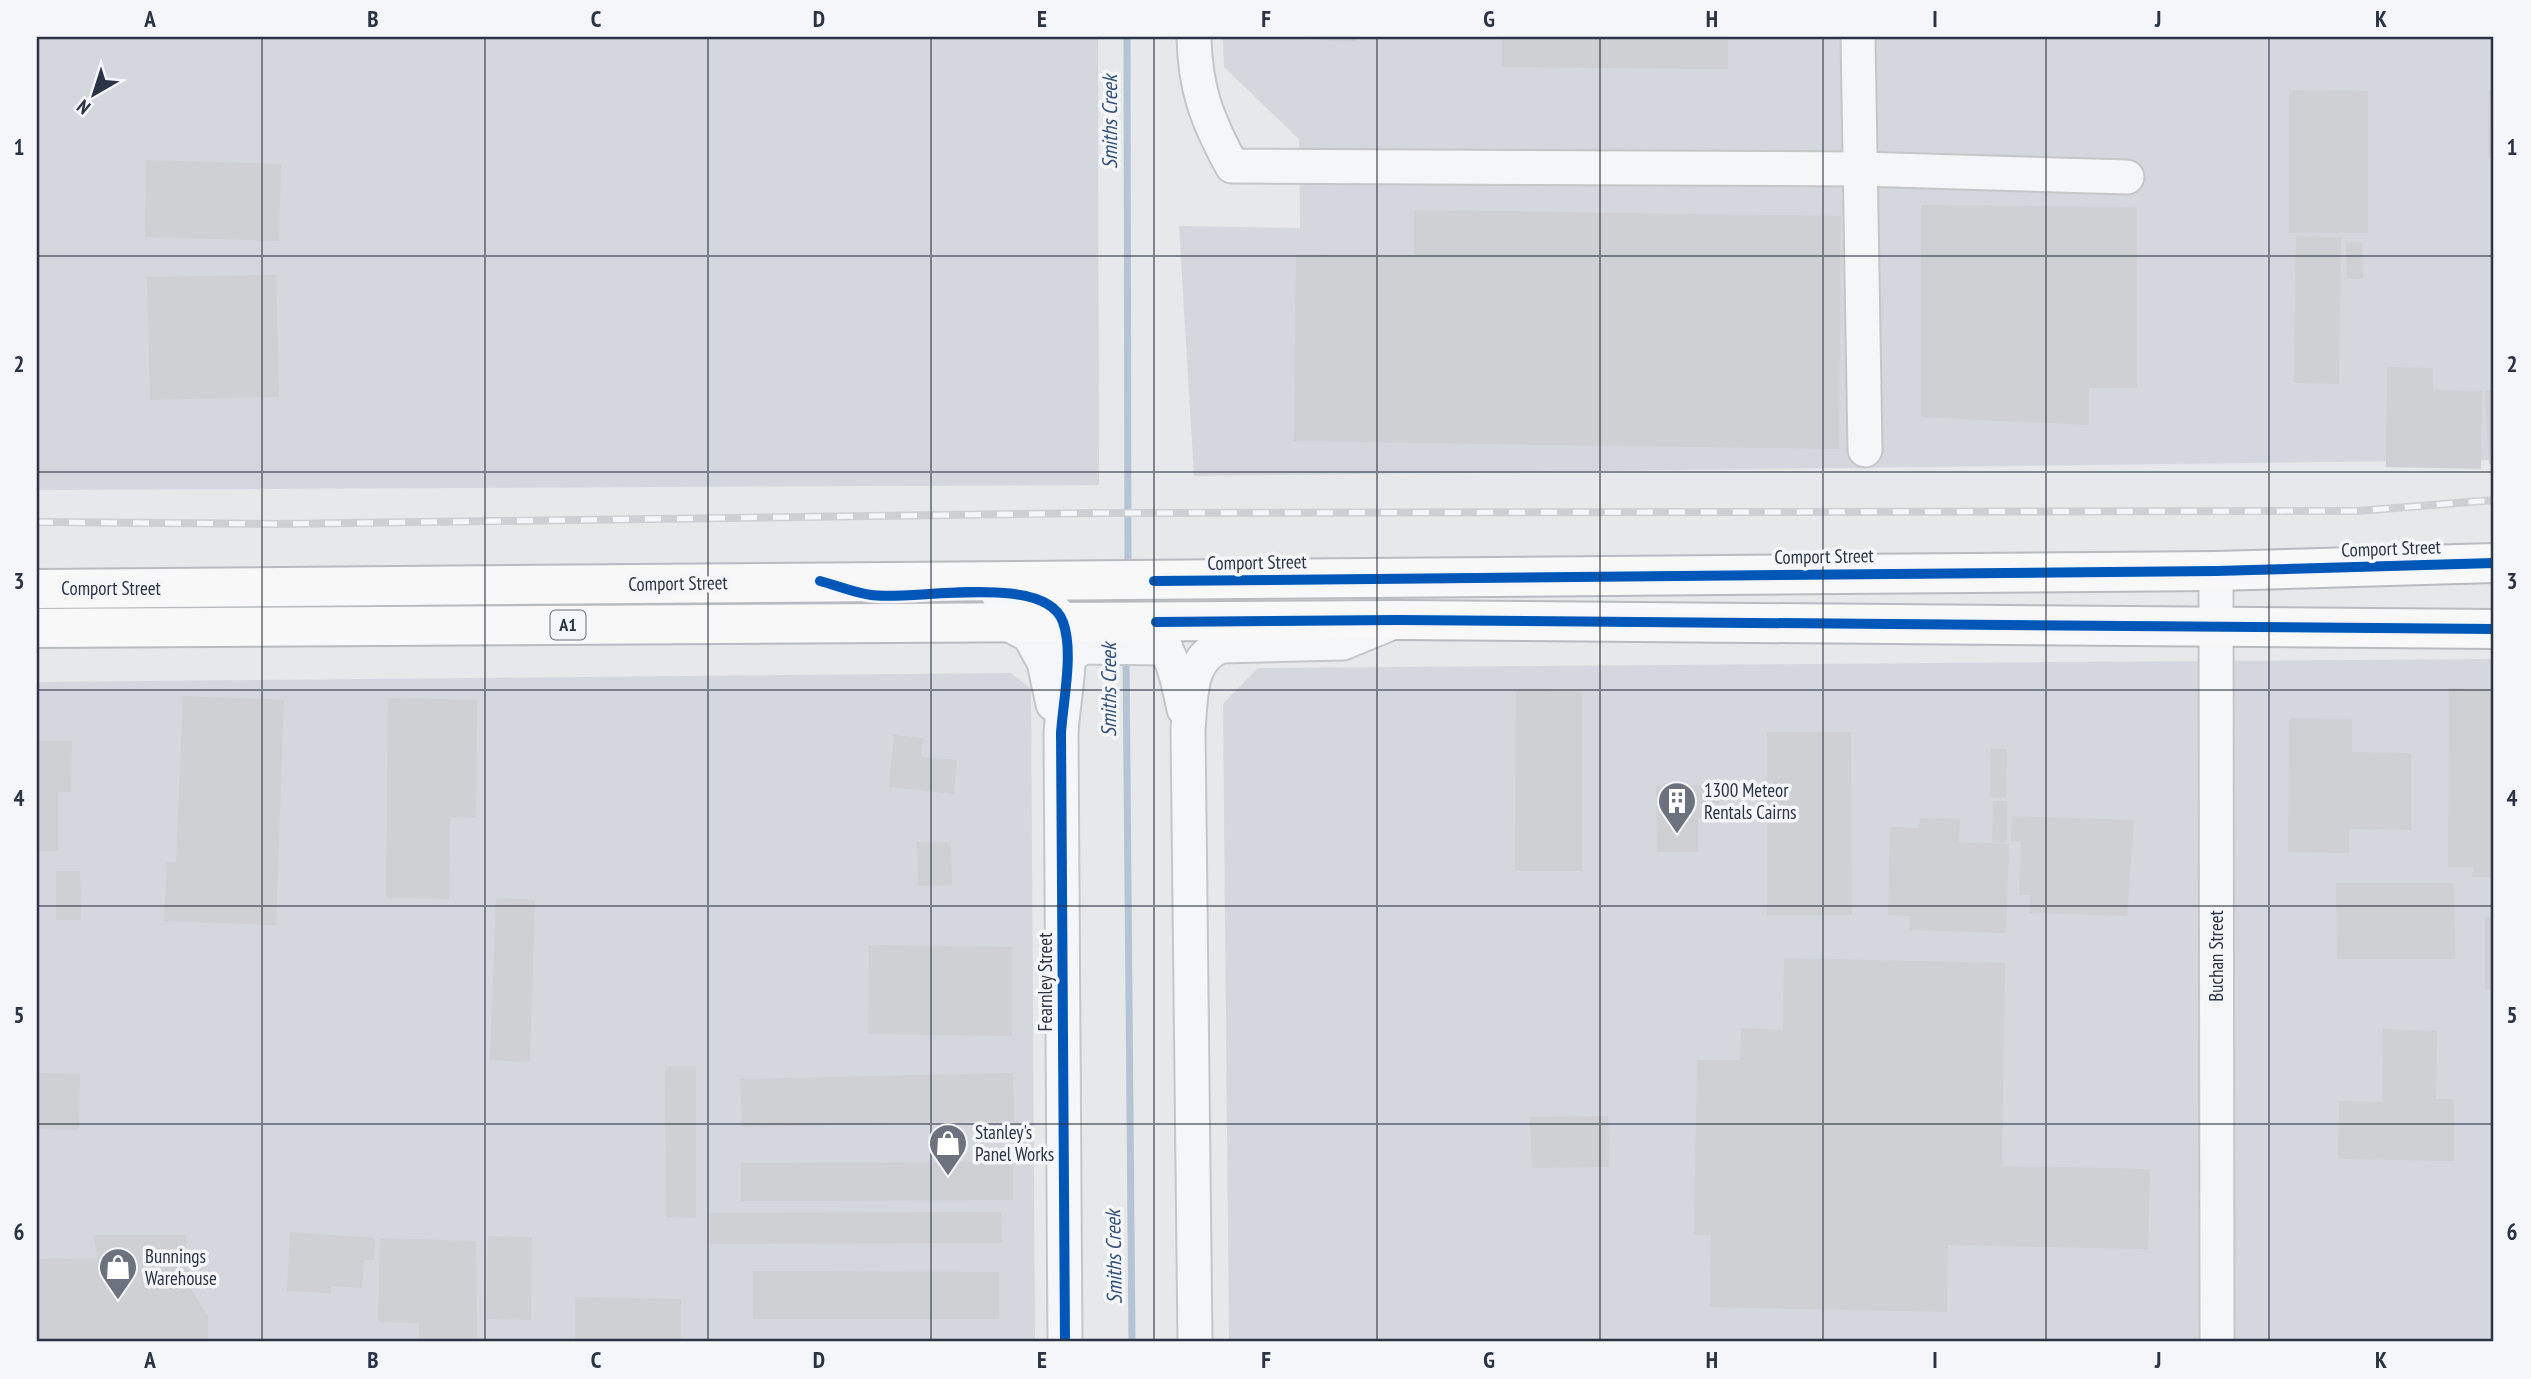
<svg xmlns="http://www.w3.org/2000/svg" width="2531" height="1379" font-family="'PT Sans Narrow',sans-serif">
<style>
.built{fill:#d4d7dd}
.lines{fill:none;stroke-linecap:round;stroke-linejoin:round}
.stream{stroke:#b4c4d5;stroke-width:7}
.building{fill:#ced0d3}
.minor-casing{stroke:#c4c6c8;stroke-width:37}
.highway-casing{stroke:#b8bbbf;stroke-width:42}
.minor{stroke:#f5f6f7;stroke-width:33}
.highway{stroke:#f8f8f8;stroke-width:38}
.rail-casing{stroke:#cecfd2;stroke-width:8}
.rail{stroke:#f4f6f9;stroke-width:5;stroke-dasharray:16;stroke-linecap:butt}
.cycleway-casing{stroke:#f4f6f9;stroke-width:15}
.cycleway{stroke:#0057b8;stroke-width:10}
.grid{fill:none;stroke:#2b3445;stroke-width:2;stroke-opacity:0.55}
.labels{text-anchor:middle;stroke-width:7;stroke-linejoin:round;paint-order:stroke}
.shield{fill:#f4f6f9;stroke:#676e7b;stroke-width:2}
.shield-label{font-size:18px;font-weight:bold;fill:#2b3445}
.street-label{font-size:19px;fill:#2b3445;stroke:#f4f6f9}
.poi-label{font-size:19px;fill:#2b3445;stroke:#f4f6f9;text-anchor:start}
.water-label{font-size:21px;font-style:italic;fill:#34527a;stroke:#f4f6f9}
.neatline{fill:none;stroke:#2b3445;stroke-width:2.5}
.grid-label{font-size:23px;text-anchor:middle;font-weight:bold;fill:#2b3445}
</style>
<rect width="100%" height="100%" fill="#e6e8ea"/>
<g class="built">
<path d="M37 37H1098L1099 485 37 490Z"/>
<path d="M1223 37H2494V460L1194 476 1179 226 1300 228 1299 139 1224 67Z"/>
<path d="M2494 659V1342H1229L1223 704 1258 668Z"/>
<path d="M1011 673 1031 689 1035 1342H37V682Z"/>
</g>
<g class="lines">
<g class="stream">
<path d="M1127 37 1128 568"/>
<path d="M1126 657 1132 1342"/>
</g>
</g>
<g class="building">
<path d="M1275 37H1356V42Z"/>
<path d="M1502 37H1728V69L1502 67Z"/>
<path d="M2289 90 2368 91V233H2289Z"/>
<path d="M2489 90H2494V160L2488 159Z"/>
<path d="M146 160 281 164 279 241 145 237Z"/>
<path d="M1921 205 2137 207V388H2089V425L1921 417Z"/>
<path d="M1414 210 1841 216 1839 449 1294 441 1296 254 1414 255Z"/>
<path d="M2296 236 2341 237 2339 384 2294 383Z"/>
<path d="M2346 242H2362L2363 279H2347Z"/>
<path d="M276 275 279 397 150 400 147 277Z"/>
<path d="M2387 367 2433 368V390L2482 391 2481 469 2386 467Z"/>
<path d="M2485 391H2494V464H2489Z"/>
<path d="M2449 688 2494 689V877H2472L2473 867H2448Z"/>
<path d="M1516 691 1582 692V871H1515Z"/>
<path d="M183 696 284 700 276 925 164 921 167 862H176Z"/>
<path d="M388 698 477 700 476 818 450 817 449 899 386 898Z"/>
<path d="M2289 718 2352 719V752L2411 753V830L2349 829V853L2288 852Z"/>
<path d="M1767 732H1851L1852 915H1767Z"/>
<path d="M894 735 923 738 921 757 957 760 954 794 889 787Z"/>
<path d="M37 741H72L71 792H58V851H37Z"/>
<path d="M1991 749H2007L2006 798 1990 797Z"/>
<path d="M1718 785 1719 818H1698V852H1657L1656 786Z"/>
<path d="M1993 801H2007V842H1992Z"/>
<path d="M2012 816 2134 820 2127 916 2030 913V895H2019L2021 841H2011Z"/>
<path d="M1920 818 1960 819 1959 842 2009 844 2006 933 1909 930 1910 916 1888 915 1890 827 1919 828Z"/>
<path d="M917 842H951L952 885 918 886Z"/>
<path d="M56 871H80L81 920H56Z"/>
<path d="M2336 883H2454L2455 959H2337Z"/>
<path d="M496 898 535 900 530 1062 490 1060Z"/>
<rect x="2485" y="917" width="9" height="72"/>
<path d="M869 945 1012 947V1036L868 1034Z"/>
<path d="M1784 958 2005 963 2002 1166 2150 1169 2148 1249 1948 1245 1947 1312 1710 1307 1711 1235H1694L1697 1060H1740L1741 1028 1783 1030Z"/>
<path d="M2383 1029 2437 1031 2436 1099H2454V1161L2338 1159 2339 1101 2382 1102Z"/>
<path d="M665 1066H696V1218L666 1217Z"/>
<path d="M37 1073 80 1074 79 1130 37 1129Z"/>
<path d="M1013 1073 1014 1121 742 1127 740 1079Z"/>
<path d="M1608 1116 1609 1167 1532 1168 1530 1117Z"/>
<path d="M1013 1162V1200L741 1201V1163Z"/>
<path d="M1001 1212 1002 1243 710 1244V1213Z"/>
<path d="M290 1232 375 1238 374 1260H364L362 1288 331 1286V1293L287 1291Z"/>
<path d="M94 1235H186L189 1286 208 1316V1342H37V1259L97 1258Z"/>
<path d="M488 1236 532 1237 531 1320 487 1319Z"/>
<path d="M380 1238 476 1241 477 1342H419V1323L378 1322Z"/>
<path d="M753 1271 999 1272V1319H753Z"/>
<path d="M575 1297 681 1299V1342H575Z"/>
</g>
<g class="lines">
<defs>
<g id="minor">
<path d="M1194 37C1195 89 1207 120 1232 166L1860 169 2127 177"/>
<path d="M1858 37 1865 450"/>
<path d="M2216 571 2217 1342"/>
<path d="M998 594C1094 592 1065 668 1061 733L1065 1342"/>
<path d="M1004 622 1029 635 1044 662 1053 704"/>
<path d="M1140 623C1175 653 1174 665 1184 709"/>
<path d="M1068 656 1084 647 1166 648"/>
<path d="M1195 1342 1188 729C1191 699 1188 657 1222 646L1343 643 1394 622"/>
</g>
<g id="highway">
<path d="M37 589 2216 571 2494 563"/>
<path d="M37 628 1398 620 2494 629"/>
</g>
</defs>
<use href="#minor" class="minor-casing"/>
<use href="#highway" class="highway-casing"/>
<use href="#minor" class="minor"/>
<use href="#highway" class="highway"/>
<defs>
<path id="rail" d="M37 522 276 524 1097 513 2358 511 2494 500"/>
</defs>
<use href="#rail" class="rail-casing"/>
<use href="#rail" class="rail"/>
<defs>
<g id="cycleway">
<path d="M820 581C836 585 854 593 871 595 913 601 1046 572 1063 622 1074 652 1063 701 1061 733L1065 1342"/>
<path d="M1154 581 2216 571 2494 563"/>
<path d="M1156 622 1398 620 2494 629"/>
</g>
</defs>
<use href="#cycleway" class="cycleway-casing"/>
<use href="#cycleway" class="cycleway"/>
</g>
<path class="grid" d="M262 37V1342M485 37V1342M708 37V1342M931 37V1342M1154 37V1342M1377 37V1342M1600 37V1342M1823 37V1342M2046 37V1342M2269 37V1342M37 256H2494M37 472H2494M37 690H2494M37 906H2494M37 1124H2494"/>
<defs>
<symbol id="building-pin" viewBox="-11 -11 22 30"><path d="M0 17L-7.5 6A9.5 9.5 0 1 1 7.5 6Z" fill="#6c737f" stroke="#f4f6f9"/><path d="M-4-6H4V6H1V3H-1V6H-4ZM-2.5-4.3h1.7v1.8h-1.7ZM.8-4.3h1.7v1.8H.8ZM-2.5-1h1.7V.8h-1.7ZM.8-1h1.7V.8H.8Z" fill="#fff"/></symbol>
<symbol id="shop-pin" viewBox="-11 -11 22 30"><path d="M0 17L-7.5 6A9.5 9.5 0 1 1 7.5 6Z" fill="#6c737f" stroke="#f4f6f9"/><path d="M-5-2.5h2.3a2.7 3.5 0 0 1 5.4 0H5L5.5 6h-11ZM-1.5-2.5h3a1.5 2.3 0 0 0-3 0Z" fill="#fff"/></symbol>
</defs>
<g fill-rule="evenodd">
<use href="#building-pin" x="1655" y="779" width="44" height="60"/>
<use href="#shop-pin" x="926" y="1121" width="44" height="60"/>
<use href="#shop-pin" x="96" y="1245" width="44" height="60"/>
</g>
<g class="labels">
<rect class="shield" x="550.5" y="610.5" width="35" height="29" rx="5"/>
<g class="shield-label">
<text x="568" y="631">A1</text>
</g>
<g class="street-label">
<text transform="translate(2391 548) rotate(-2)" y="7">Comport Street</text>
<text transform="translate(1824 556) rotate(-1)" y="7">Comport Street</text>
<text transform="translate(1257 562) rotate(-1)" y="7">Comport Street</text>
<text transform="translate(678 583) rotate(-1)" y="7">Comport Street</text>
<text x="111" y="595">Comport Street</text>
<text transform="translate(2216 956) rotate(-90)" y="7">Buchan Street</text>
<text transform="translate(1045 982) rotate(-90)" y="7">Fearnley Street</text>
</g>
<g class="poi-label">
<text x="1704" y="797">1300 Meteor<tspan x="1704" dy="22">Rentals Cairns</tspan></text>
<text x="975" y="1139">Stanley's<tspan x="975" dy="22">Panel Works</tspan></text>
<text x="145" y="1263">Bunnings<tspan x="145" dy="22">Warehouse</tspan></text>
</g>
<g class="water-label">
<text transform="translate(1110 122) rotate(-90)" y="7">Smiths Creek</text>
<text transform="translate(1109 690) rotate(-90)" y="7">Smiths Creek</text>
<text transform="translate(1114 1257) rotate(-91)" y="7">Smiths Creek</text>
</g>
</g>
<rect width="2531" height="1379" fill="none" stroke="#f4f6f9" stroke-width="77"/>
<g transform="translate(94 94) rotate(219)" stroke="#f4f6f9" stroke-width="5" paint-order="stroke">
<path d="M0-5L12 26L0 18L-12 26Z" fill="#2b3445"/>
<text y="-10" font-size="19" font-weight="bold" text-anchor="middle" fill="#2b3445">N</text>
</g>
<rect x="38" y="38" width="2454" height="1302" class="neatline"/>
<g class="grid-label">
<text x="150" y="27">A</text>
<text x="373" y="27">B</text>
<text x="596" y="27">C</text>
<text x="819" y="27">D</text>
<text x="1042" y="27">E</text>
<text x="1266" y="27">F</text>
<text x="1489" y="27">G</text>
<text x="1712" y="27">H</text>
<text x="1935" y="27">I</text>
<text x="2158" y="27">J</text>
<text x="2381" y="27">K</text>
<text x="19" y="155">1</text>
<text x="2512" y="155">1</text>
<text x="19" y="372">2</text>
<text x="2512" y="372">2</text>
<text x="19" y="589">3</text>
<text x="2512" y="589">3</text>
<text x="19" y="806">4</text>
<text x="2512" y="806">4</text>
<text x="19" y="1023">5</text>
<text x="2512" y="1023">5</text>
<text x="19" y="1240">6</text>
<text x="2512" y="1240">6</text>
<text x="150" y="1368">A</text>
<text x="373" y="1368">B</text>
<text x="596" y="1368">C</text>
<text x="819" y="1368">D</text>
<text x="1042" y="1368">E</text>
<text x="1266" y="1368">F</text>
<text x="1489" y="1368">G</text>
<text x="1712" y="1368">H</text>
<text x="1935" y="1368">I</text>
<text x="2158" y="1368">J</text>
<text x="2381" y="1368">K</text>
</g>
</svg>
